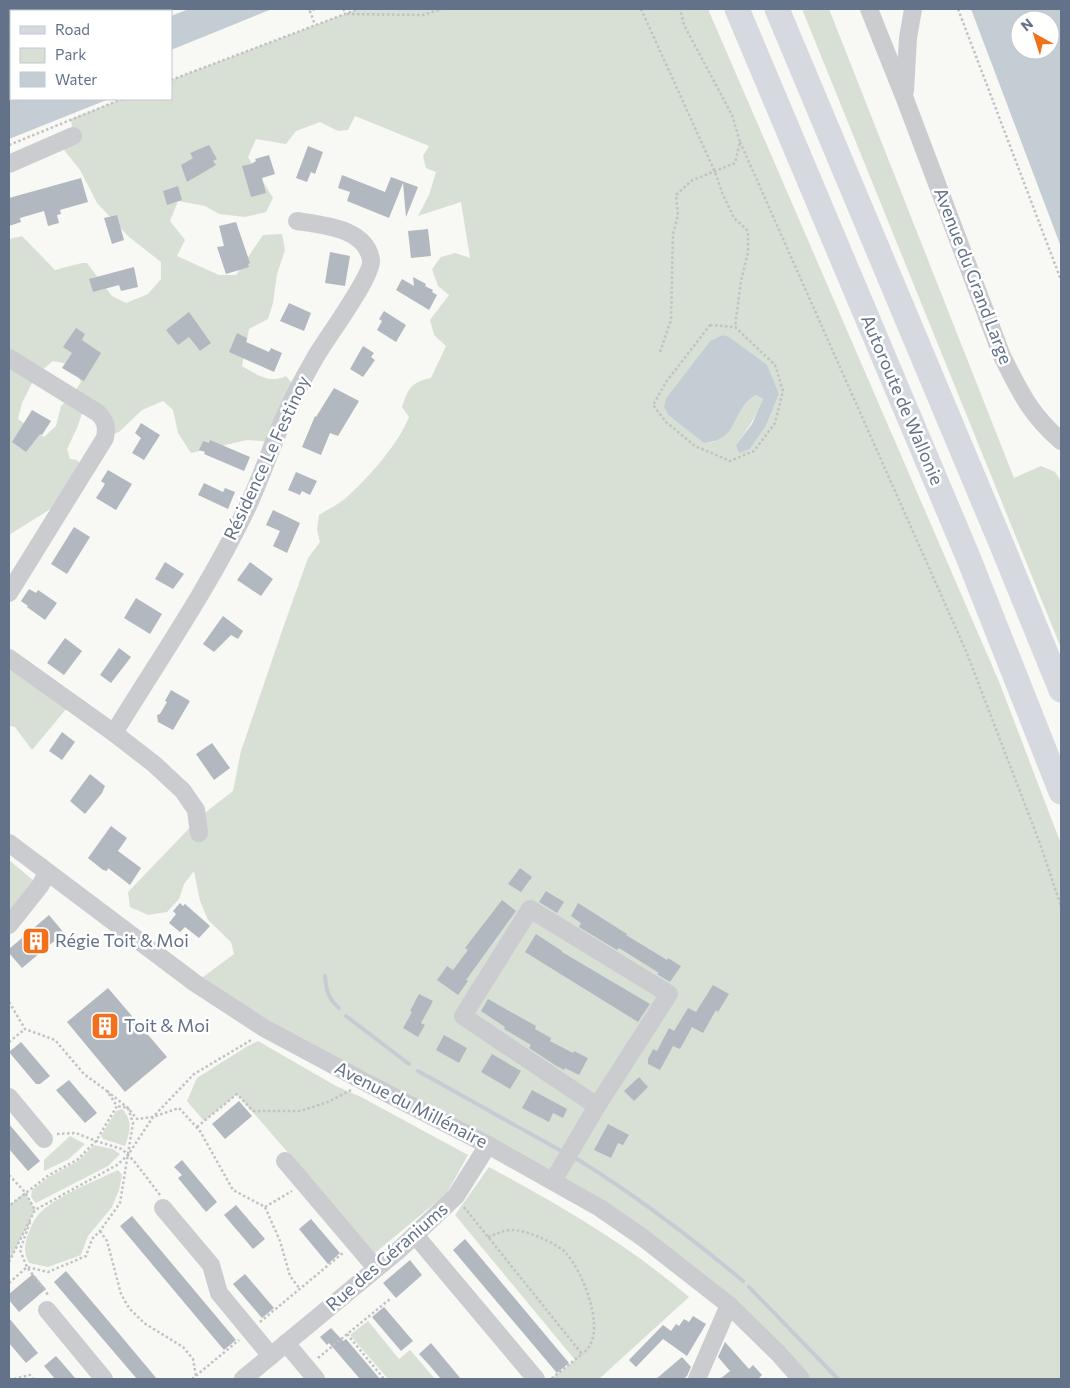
<svg xmlns="http://www.w3.org/2000/svg" width="1070" height="1388" font-family="Commissioner,sans-serif">
<style>
.green{fill:#d8e0d5;fill-rule:evenodd}
.water{fill:#c5cdd4;fill-rule:evenodd}
.lines{fill:none;stroke-linecap:round;stroke-linejoin:round}
.stream{stroke:#c5cdd4;stroke-width:4}
.building{fill:#b2b8c0}
.path{stroke:#c0c2c5;stroke-width:2.5;stroke-dasharray:2.5 2.5;stroke-linecap:butt}
.minor{stroke:#caccd0;stroke-width:18}
.major{stroke:#d6dae0;stroke-width:22}
.highway{stroke:#d6dae0;stroke-width:25}
.labels{text-anchor:middle;stroke-width:5;stroke-linejoin:round;paint-order:stroke}
.street-label{font-size:18px;fill:#647289;stroke:#fff}
.poi-label{font-size:18px;fill:#647289;stroke:#fff;text-anchor:start}
</style>
<rect width="100%" height="100%" fill="#f8f8f5"/>
<g class="green">
<path d="M358 9H708L1000 684 1061 844V1379H801L642 1237 195 983 234 954 231 942 208 920 200 901 194 871 184 884 179 899 167 912 148 915 130 907 128 892 202 815 233 791 241 751 283 628 308 558 320 542 317 530 319 515C328 509 340 504 348 496 369 477 399 443 409 417L402 407C408 389 411 382 431 378L446 346 434 335 430 320 449 295 438 286 432 269 441 257 455 253 470 258 461 202 418 216 429 195 436 172 426 168 423 156 429 146 355 116 348 130 338 131 320 122 296 131 286 144 256 139 248 157 273 198 266 212 245 217 219 214 205 206 178 201 170 221 185 240 177 256 219 275H236L263 235 282 234 285 250 277 274 273 303 268 319 249 329 242 366C258 375 268 384 286 376L298 390 274 442 247 440 191 453 178 433 173 410 163 401 142 410 119 432 105 438 85 405 77 428 67 449 70 459 77 460 85 470 52 508 9 535V239L22 236 55 270 82 263H87L112 296 126 303 148 294 161 279V262L129 237 97 203 80 170 64 150 73 136 71 119 122 99H171V80ZM722 335 779 394 766 426 750 449 736 445C747 430 756 417 763 399L756 395 747 400 714 442 705 443 668 415 666 398 710 341ZM53 361 73 365 81 382 71 397 61 406 56 426 44 437 18 419 22 403 36 375Z"/>
<path d="M802 9H829L1014 478 1041 466 1055 472 1061 481V648Z"/>
<path d="M9 658 72 702 32 750 15 727 9 726Z"/>
<path d="M9 860 40 886 9 925Z"/>
<path d="M258 1041 336 1086 361 1097 468 1155 447 1193 375 1253 237 1094 204 1121 187 1101 197 1078 246 1047Z"/>
<path d="M122 1109C133 1120 130 1132 125 1146L103 1139 101 1136 116 1111Z"/>
<path d="M70 1136 85 1144 69 1159 44 1171V1160Z"/>
<path d="M94 1145 113 1149 120 1154 108 1166 36 1203 31 1197 32 1190 49 1177 78 1161Z"/>
<path d="M489 1167C561 1206 627 1244 689 1297L599 1379H551L575 1360 455 1215Z"/>
<path d="M118 1170 122 1175 119 1190 112 1207 88 1236 81 1255 48 1267 29 1263C24 1253 24 1247 27 1237 30 1230 32 1223 37 1216 53 1197 95 1181 118 1170Z"/>
<path d="M25 1192 35 1210 9 1262V1206Z"/>
<path d="M368 1321 399 1359 410 1350 435 1379H388L350 1335Z"/>
</g>
<g class="water">
<path d="M189 9H272L171 50V16Z"/>
<path d="M971 9H1061V247ZM1020 20H1050V50H1020Z"/>
<path d="M11 69V99H109L9 139V70Z"/>
<path d="M722 335 729 337 767 365 779 394 766 426 750 449 739 453 736 445 752 424 763 399 756 395C730 409 741 440 704 443L668 415 664 407 666 398 710 341Z"/>
</g>
<g class="lines">
<g class="stream">
<path d="M325 976C326 990 328 998 339 1008"/>
<path d="M346 1016 409 1064"/>
<path d="M418 1071 563 1152"/>
<path d="M577 1159C637 1196 688 1235 743 1281"/>
<path d="M749 1287 838 1379"/>
</g>
</g>
<g class="building">
<path d="M209 145 217 159 213 161 216 165 187 182 181 165 193 158 190 153Z"/>
<path d="M308 146 323 152 315 174 311 172 307 182 296 178Z"/>
<path d="M269 155 275 174 262 178 266 193 251 197 242 166 251 164 256 161 255 159Z"/>
<path d="M342 175 385 192 391 177 418 187 406 217 403 183 389 218 347 201 350 192 338 188Z"/>
<path d="M81 178 88 202 60 210 61 214 57 215 59 223 48 226 44 211 20 218 21 222 9 226V198Z"/>
<path d="M178 186 182 200 167 205 163 191Z"/>
<path d="M117 215 124 240 112 244 104 218Z"/>
<path d="M236 222 250 263 248 264 249 267 226 274 217 247 224 246 219 226Z"/>
<path d="M428 229 431 256 411 258 408 231Z"/>
<path d="M330 252 350 256 345 286 325 283Z"/>
<path d="M134 267 138 287 121 291 119 285 93 292 89 279Z"/>
<path d="M413 277 426 284 425 286 433 290 432 292 437 295 429 310 396 290 402 279 414 286Z"/>
<path d="M289 303 311 313 304 331 280 321Z"/>
<path d="M384 311 406 325 396 342 377 330 382 321 379 319Z"/>
<path d="M189 312 211 343 200 351 189 337 178 345 166 330Z"/>
<path d="M76 328 85 334 82 340 101 353 84 381 62 368 72 353 63 347Z"/>
<path d="M237 333 247 338 246 342 269 352 271 348 282 353 274 372 229 352Z"/>
<path d="M363 346 374 353 371 357 375 360 363 377 350 369Z"/>
<path d="M334 388 359 401 338 436 330 433 321 455 302 447 315 416 316 417Z"/>
<path d="M32 410 51 421 42 435 40 434 26 452 12 442Z"/>
<path d="M141 423 160 435 144 460 132 453 141 438 135 433Z"/>
<path d="M210 440 250 457 244 471 204 454 205 452 199 450 203 441 209 443Z"/>
<path d="M108 470 132 484 116 510 96 498 105 484 101 481Z"/>
<path d="M296 472 317 481 310 495 302 491 300 495 288 490Z"/>
<path d="M204 483 223 492 225 488 235 492 228 509 198 495Z"/>
<path d="M273 510 300 523 287 553 273 546 280 531 266 525Z"/>
<path d="M74 527 90 537 67 574 51 564Z"/>
<path d="M165 562 184 574 173 589 155 579Z"/>
<path d="M250 562 273 579 261 596 237 580Z"/>
<path d="M29 589 36 593 38 590 57 603 45 620 27 607 28 606 21 601Z"/>
<path d="M136 598 162 614 150 634 124 618Z"/>
<path d="M223 616 243 631 238 639 231 635 214 652 203 644Z"/>
<path d="M65 638 82 651 64 675 47 663Z"/>
<path d="M119 648 131 657 111 683 100 675Z"/>
<path d="M171 690 190 701 173 730 158 722 157 715 160 714 167 702 165 701Z"/>
<path d="M62 732 75 742 62 760 49 751Z"/>
<path d="M212 743 230 768 214 780 196 754Z"/>
<path d="M90 774 105 786 102 793 85 814 70 801Z"/>
<path d="M111 826 127 838 118 851 141 868 130 885 108 868 107 871 103 870 88 858Z"/>
<path d="M520 868 532 877 521 892 508 884Z"/>
<path d="M546 891 564 902 557 913 539 902Z"/>
<path d="M502 900 516 911 466 980 468 981 458 995 437 980 447 966 453 970 468 950 465 948Z"/>
<path d="M180 903 183 906 185 904 210 926 199 938 185 927 180 932 169 923 176 914 173 911Z"/>
<path d="M578 903 627 934 626 935 667 960 668 958 681 966 670 982 657 974 659 973 619 948 617 950 579 927 581 923 571 916Z"/>
<path d="M49 915 64 933 22 968 9 953V949Z"/>
<path d="M536 934 562 951V952L650 1004 638 1022 525 952Z"/>
<path d="M713 985 729 994 718 1012 716 1010 703 1033 692 1027 680 1049 673 1046 660 1070 648 1064V1059L653 1049 657 1051 669 1028 674 1031 688 1008 696 1012Z"/>
<path d="M108 988 167 1057 125 1092 67 1022Z"/>
<path d="M419 994 433 1001 421 1023 425 1025 418 1037 403 1028 412 1012 410 1011Z"/>
<path d="M488 999 536 1026 535 1029 551 1038 550 1041 573 1053 574 1051 588 1058 579 1075 565 1068 564 1070 555 1065 529 1048 531 1045 504 1029 505 1027 481 1011Z"/>
<path d="M444 1035 467 1048 459 1063 436 1050Z"/>
<path d="M21 1042 50 1076 40 1084H36L9 1052Z"/>
<path d="M492 1054 521 1071 510 1089 481 1072Z"/>
<path d="M639 1077 648 1087 634 1101 624 1091Z"/>
<path d="M69 1080 97 1113 85 1123 56 1090Z"/>
<path d="M532 1090 567 1109 563 1118 553 1113 549 1122 522 1108Z"/>
<path d="M239 1101 252 1116 225 1139 212 1124Z"/>
<path d="M9 1124 40 1161 28 1171 9 1149Z"/>
<path d="M608 1124 629 1135 623 1145 618 1143 611 1158 594 1150Z"/>
<path d="M182 1160 217 1202 206 1212 178 1178 182 1175 174 1167Z"/>
<path d="M236 1205 265 1239 253 1249 224 1215Z"/>
<path d="M132 1216 236 1340 224 1350 120 1226Z"/>
<path d="M311 1219 340 1253 328 1264 299 1229Z"/>
<path d="M465 1239 569 1363 557 1373 453 1250Z"/>
<path d="M410 1260 422 1275 396 1298 383 1283Z"/>
<path d="M66 1271 116 1330 157 1379H137L54 1282Z"/>
<path d="M33 1274 46 1289 19 1312 9 1300V1294Z"/>
<path d="M245 1274 274 1308 262 1318 233 1284Z"/>
<path d="M384 1307 413 1341 401 1351 372 1317Z"/>
<path d="M693 1316 706 1324 687 1356 663 1339 636 1367 629 1360 663 1325 671 1331 676 1324 679 1326 684 1319 689 1322Z"/>
<path d="M9 1318 38 1353 26 1363 9 1343Z"/>
<path d="M331 1328 343 1341 346 1339 380 1379H360L329 1343 327 1345 320 1337Z"/>
<path d="M725 1342 749 1369 753 1365 762 1375 758 1379H720L730 1371 718 1357Z"/>
<path d="M431 1343 461 1379H441L430 1366 419 1354Z"/>
<path d="M56 1356 63 1364 76 1379H55L44 1366Z"/>
<path d="M682 1357 691 1367 687 1376 683 1379H656Z"/>
</g>
<g class="lines">
<g class="path">
<path d="M315 9 310 11 315 25"/>
<path d="M343 9 346 13"/>
<path d="M641 9 715 172 723 195 734 218 748 231V252L741 281 735 327"/>
<path d="M958 9 1061 280"/>
<path d="M122 11 129 9"/>
<path d="M347 14 423 15 442 9"/>
<path d="M9 42 11 43"/>
<path d="M9 56 11 55"/>
<path d="M171 80 358 9"/>
<path d="M740 142 966 651 1039 841 1061 906"/>
<path d="M9 145 122 99"/>
<path d="M710 325 735 327 775 365 783 391 775 423 754 451 730 461 695 446 666 422 653 405 666 382Z"/>
<path d="M660 352 671 320 673 234 678 215 676 195 691 181 735 163 740 142 732 115 684 25 680 9"/>
<path d="M9 1002 25 1029 55 1040 84 1074 107 1091 117 1106 96 1141 77 1160 49 1175 9 1206"/>
<path d="M9 1042 25 1029"/>
<path d="M107 1091 128 1108 137 1119 153 1117 179 1108 200 1131 233 1190 265 1207 280 1241 290 1276 300 1289"/>
<path d="M197 1127 237 1094 253 1111H300L328 1102 351 1090"/>
<path d="M57 1134 76 1133 96 1141 122 1149 134 1161 160 1195"/>
<path d="M9 1175 25 1192 35 1210"/>
<path d="M265 1207 292 1191"/>
<path d="M464 1207 582 1354 551 1379"/>
<path d="M30 1222 20 1250 27 1267 49 1296"/>
<path d="M100 1231 107 1241 121 1294 129 1308 144 1323 183 1347 193 1359 196 1376"/>
<path d="M488 1237C496 1234 502 1231 510 1230 525 1229 556 1243 566 1253 582 1271 603 1322 590 1345 588 1349 585 1352 582 1354"/>
<path d="M9 1262 35 1210 117 1165 128 1155 153 1117 194 1074 253 1039"/>
<path d="M9 1283 27 1267 48 1272 86 1256 92 1239 100 1231 120 1203 133 1123 128 1108 117 1106"/>
<path d="M260 1322 344 1252"/>
<path d="M347 1334 384 1379"/>
<path d="M318 1358 390 1299"/>
<path d="M9 1378 10 1379"/>
<path d="M14 1379 30 1375 33 1379"/>
<path d="M192 1379 239 1340"/>
</g>
<g class="minor">
<path d="M869 9 905 99 1002 356C1020 392 1030 414 1061 441"/>
<path d="M905 91 908 38 913 9"/>
<path d="M9 164 73 136"/>
<path d="M9 358 98 413C106 421 107 427 105 438L9 593"/>
<path d="M9 658 114 733 154 764 183 791 196 810 199 833"/>
<path d="M114 733C158 661 208 589 245 512 260 482 270 449 284 418 293 397 304 377 315 358 325 340 373 276 371 260 366 228 323 225 297 221"/>
<path d="M9 843 195 983 264 1028 365 1082 488 1145 600 1208 642 1237 729 1305 778 1353 801 1379"/>
<path d="M9 925 40 886 47 873 40 866"/>
<path d="M9 1097 44 1139"/>
<path d="M285 1161 376 1268"/>
<path d="M553 1181 597 1106 669 994 530 909 463 1016 597 1106"/>
<path d="M163 1208 211 1265 219 1293 271 1356"/>
<path d="M415 1235 536 1379"/>
<path d="M47 1310 104 1379"/>
<path d="M286 1343 316 1379"/>
<path d="M243 1379 400 1249 456 1196 488 1145"/>
<path d="M697 1379 729 1305"/>
</g>
<path class="major" d="M17 11 23 9"/>
<g class="highway">
<path d="M737 9 968 557 1061 792"/>
<path d="M777 9 1001 543 1061 690"/>
</g>
</g>
<defs>
<symbol id="building-square" viewBox="-11 -11 22 22"><rect x="-9" y="-9" width="18" height="18" rx="4" fill="#f46f19" stroke="#fff"/><path d="M-4-6H4V6H1V3H-1V6H-4ZM-2.5-4.3h1.7v1.8h-1.7ZM.8-4.3h1.7v1.8H.8ZM-2.5-1h1.7V.8h-1.7ZM.8-1h1.7V.8H.8Z" fill="#fff"/></symbol>
</defs>
<g fill-rule="evenodd">
<use href="#building-square" x="20" y="925" width="32" height="32"/>
<use href="#building-square" x="89" y="1010" width="32" height="32"/>
</g>
<g class="labels">
<g class="street-label">
<text transform="translate(973 276) rotate(69)" y="6">Avenue du Grand Large</text>
<text transform="translate(902 400) rotate(67)" y="6">Autoroute de Wallonie</text>
<text transform="translate(267 458) rotate(-65)" y="6">Résidence Le Festinoy</text>
<text transform="translate(411 1105) rotate(27)" y="6">Avenue du Millénaire</text>
<text transform="translate(387 1257) rotate(-41)" y="6">Rue des Géraniums</text>
</g>
<g class="poi-label">
<text x="55" y="947">Régie Toit &amp; Moi</text>
<text x="124" y="1032">Toit &amp; Moi</text>
</g>
</g>
<rect width="1070" height="1388" fill="none" stroke="#647289" stroke-width="20"/>
<rect x="10" y="10" width="162" height="90" fill="#ffffff" stroke="#c1c7d0"/>
<rect x="20" y="26" width="25" height="8" fill="#d6dae0" stroke="#c1c7d0"/>
<text x="55" y="35" font-size="15" fill="#647289">Road</text>
<rect x="20" y="48" width="25" height="15" fill="#d8e0d5" stroke="#c1c7d0"/>
<text x="55" y="60" font-size="15" fill="#647289">Park</text>
<rect x="20" y="72" width="25" height="15" fill="#c5cdd4" stroke="#c1c7d0"/>
<text x="55" y="85" font-size="15" fill="#647289">Water</text>
<g transform="translate(1035 35) rotate(321)"><circle r="24" fill="#ffffff" stroke="#c1c7d0"/>
<path d="M0-4L9 19L0 12L-9 19Z" fill="#f46f19"/>
<text y="-8" font-size="14" font-weight="bold" text-anchor="middle" fill="#647289">N</text>
</g>
</svg>
